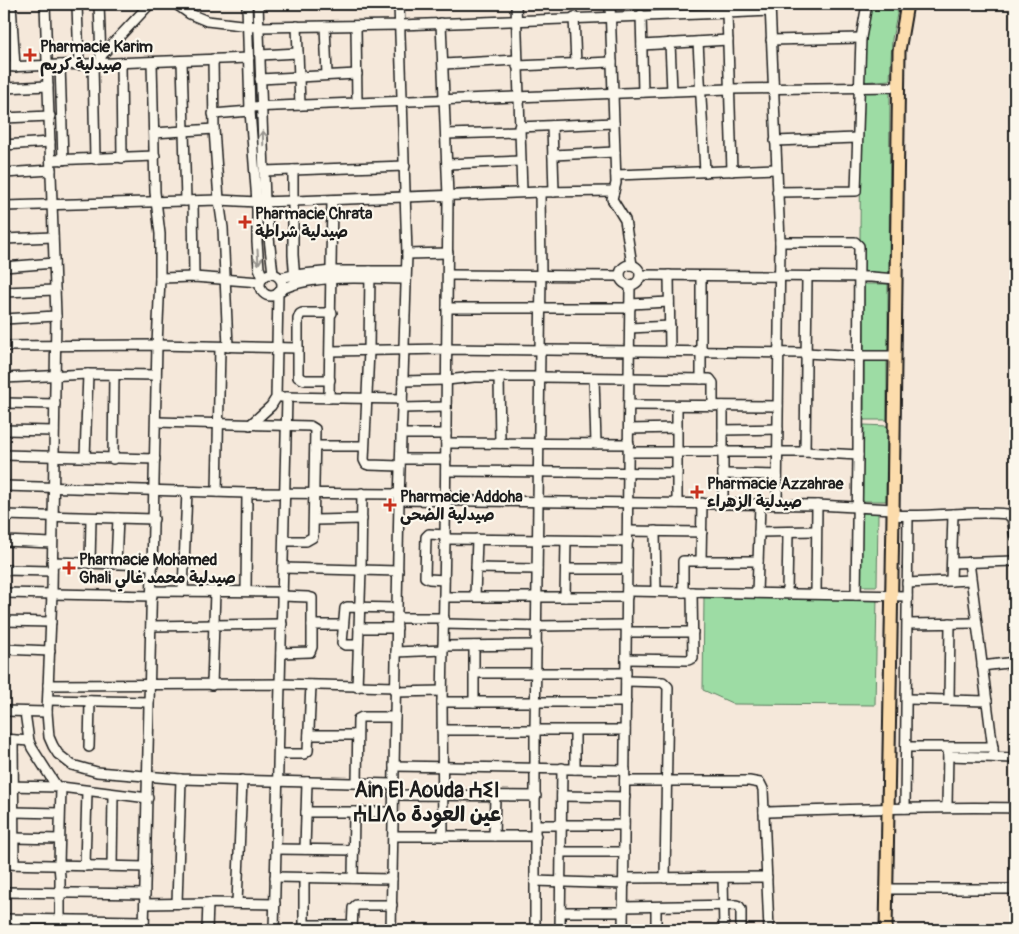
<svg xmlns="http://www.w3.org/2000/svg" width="1019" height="934" font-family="Pangolin,'Playpen Sans Arabic','Noto Sans Tifinagh',sans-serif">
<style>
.green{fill:#9ddca4;stroke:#5c7c60}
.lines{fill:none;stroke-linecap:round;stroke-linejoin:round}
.minor-casing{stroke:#1c1c1c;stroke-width:12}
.major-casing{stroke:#1c1c1c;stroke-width:15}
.minor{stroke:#fbf7ec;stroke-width:9}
.major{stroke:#fcdcac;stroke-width:11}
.oneway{stroke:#97948e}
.poi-dot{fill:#c8321e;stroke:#fbf7ec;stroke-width:2}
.labels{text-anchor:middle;stroke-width:4.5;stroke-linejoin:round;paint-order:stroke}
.poi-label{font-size:16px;font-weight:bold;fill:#1c1c1c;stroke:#fbf7ec;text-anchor:start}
.district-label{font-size:21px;font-weight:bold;fill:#1c1c1c;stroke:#fbf7ec}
</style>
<rect width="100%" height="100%" fill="#f5e8da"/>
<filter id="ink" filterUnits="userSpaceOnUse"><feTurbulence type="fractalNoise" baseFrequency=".02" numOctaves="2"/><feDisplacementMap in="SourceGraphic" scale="10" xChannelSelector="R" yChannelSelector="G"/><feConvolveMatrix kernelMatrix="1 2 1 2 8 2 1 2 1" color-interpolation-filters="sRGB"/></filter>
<g filter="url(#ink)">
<g class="green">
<path d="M870 4H899L892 39 890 80 861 82 863 43Z"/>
<path d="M861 89 890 90 889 275H863L864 245 860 240Z"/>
<rect x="864" y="284" width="24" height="67"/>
<rect x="864" y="361" width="23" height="59"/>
<path d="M864 425 887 426 886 501H862Z"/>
<path d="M861 513H878L877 586H860Z"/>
<path d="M704 595 877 597 875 705 734 704 703 690Z"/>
</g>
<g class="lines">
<defs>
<g id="minor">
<path d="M11 4 15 67"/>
<path d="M45 4 56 316 52 593 47 712 49 737 53 746 58 754 72 765 97 772 181 779 393 784"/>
<path d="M77 4 79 65"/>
<path d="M99 4 101 59"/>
<path d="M176 4 190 14 207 21 258 27 400 25 727 13 732 171"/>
<path d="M247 4 250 111 257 202V242L259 268 263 278"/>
<path d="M258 4 265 201 273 274"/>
<path d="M516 4 522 192"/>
<path d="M610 4 616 183 612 199 625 220 632 265"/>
<path d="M770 4 780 242 777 504"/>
<path d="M727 13 770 11"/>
<path d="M641 15 643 92"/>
<path d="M574 17 576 64"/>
<path d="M441 23 448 196 445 539 442 702 443 836"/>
<path d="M297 26 300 105"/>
<path d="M325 26 327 75"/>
<path d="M356 26 357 102"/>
<path d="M771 40 861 38"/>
<path d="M698 42 705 172"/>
<path d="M670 43 672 91"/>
<path d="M642 45 728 40"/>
<path d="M260 55 298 53"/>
<path d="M101 56 150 4"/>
<path d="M213 59 214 129 219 200 223 228 228 347"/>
<path d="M182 61 186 201"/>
<path d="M121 63 122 158"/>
<path d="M93 64 95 159"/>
<path d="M444 64 517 60"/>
<path d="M60 65 63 160"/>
<path d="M517 66 612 62"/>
<path d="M4 67 249 58"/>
<path d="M260 79 357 74"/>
<path d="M4 88 48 86"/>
<path d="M250 107 729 89 899 87"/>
<path d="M213 114 250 111"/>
<path d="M4 118 50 116"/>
<path d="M552 126 554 192"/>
<path d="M519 127 614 123"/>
<path d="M154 133 214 129"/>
<path d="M446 134 519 132"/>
<path d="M775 141 857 138"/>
<path d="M4 145 50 142"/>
<path d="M553 155 615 152"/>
<path d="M51 160 155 156"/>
<path d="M447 164 520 161"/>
<path d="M293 170V255L295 281"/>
<path d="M264 171 405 166"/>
<path d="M4 173 51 170"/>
<path d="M616 175 776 169"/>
<path d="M777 192 856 191 861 38 867 4"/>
<path d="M193 201 194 277"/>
<path d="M4 206 219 200 257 202 294 201 540 192 614 191"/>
<path d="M4 239 53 237"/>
<path d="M780 242H855L859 246 858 455 856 595"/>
<path d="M407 254 448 253"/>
<circle cx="630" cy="275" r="10"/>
<path d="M4 267 54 263"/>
<path d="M370 271 369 351 364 460 366 464 369 465 400 466"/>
<circle cx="271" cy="285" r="11"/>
<path d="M448 275 620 276"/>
<path d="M641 275 871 277 896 279"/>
<path d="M669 275 670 351"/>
<path d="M701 276V379"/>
<path d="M160 278 194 277 260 282"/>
<path d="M280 278 294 275 332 271H406"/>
<path d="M281 290C310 273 372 279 406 279"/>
<path d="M4 292 55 290"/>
<path d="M630 304 669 302"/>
<path d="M447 308H630"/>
<path d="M4 319 56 316"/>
<path d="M630 328 670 326"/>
<path d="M4 346 157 345 298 348"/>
<path d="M331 351 447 349 806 353 859 356H895"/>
<path d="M499 377 500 443"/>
<path d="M4 378 88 374 156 375"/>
<path d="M594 378 596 444"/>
<path d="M330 380H305L298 377V319L300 314 302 313H332"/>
<path d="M403 381 447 380 474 377H540L710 379 713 383V406"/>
<path d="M281 397 402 399"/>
<path d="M329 398 332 200"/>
<path d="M4 403 55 404"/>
<path d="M629 405 778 406"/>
<path d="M723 406V503"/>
<path d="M402 408 446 407"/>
<path d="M156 422 310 426 315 429 313 537 306 541H284"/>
<path d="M250 425 271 406 276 398 278 293"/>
<path d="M629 429 677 428"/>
<path d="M4 430 54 431"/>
<path d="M723 430 778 429"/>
<path d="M401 434H446"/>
<path d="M446 443 629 444"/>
<path d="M316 446H363"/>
<path d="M629 452H805L858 455"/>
<path d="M805 452 807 277"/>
<path d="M4 455 155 459"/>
<path d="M85 457 88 374"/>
<path d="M113 459 114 375"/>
<path d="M401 459H446"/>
<path d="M446 471 677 473"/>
<path d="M723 474 777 475"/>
<path d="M4 486 247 493 399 494"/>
<path d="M217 492 220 347"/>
<path d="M399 500 817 505 893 509"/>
<path d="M677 503V406"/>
<path d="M4 515 154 519"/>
<path d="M893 515C931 518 969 510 1007 514L1012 518 1015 536"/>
<path d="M314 520 362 519"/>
<path d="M628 531 702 532"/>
<path d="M655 531 656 591"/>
<path d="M759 532 816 531"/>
<path d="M445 539 628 541"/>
<path d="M4 541 52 543"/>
<path d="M701 561 702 503"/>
<path d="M52 562 153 565"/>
<path d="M969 562 994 757"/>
<path d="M90 563 91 518"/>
<path d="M952 563 1015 561"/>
<path d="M116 564 118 518"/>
<path d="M283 568 398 571"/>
<path d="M477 568 537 569"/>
<path d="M566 569H627"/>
<path d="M4 570 52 571"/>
<path d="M444 580 429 579 425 577 426 537 429 534 445 535"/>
<path d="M951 581 953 514"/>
<path d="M907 583 970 580"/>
<path d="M183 590 187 491"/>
<path d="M152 591 282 592"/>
<path d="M246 591 247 493"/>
<path d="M627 591 907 596"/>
<path d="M683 592V561H758"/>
<path d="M4 593 152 596"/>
<path d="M757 593 760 504"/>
<path d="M787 593 788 532"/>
<path d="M816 593 817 505"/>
<path d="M475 596 477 539"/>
<path d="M444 597H627"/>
<path d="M565 597 566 541"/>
<path d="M397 618H444"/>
<path d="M4 621 51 622"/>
<path d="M443 624 537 626 627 625"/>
<path d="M908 624 975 623"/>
<path d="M312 625H343"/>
<path d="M151 626 282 624"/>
<path d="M359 628H397"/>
<path d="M627 632H693"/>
<path d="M358 645H345L342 643 345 608 347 607 397 608"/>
<path d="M443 646 537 645"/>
<path d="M4 649 50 651"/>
<path d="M396 652 443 650"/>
<path d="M281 653 310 652 312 647V598L308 597 282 596"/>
<path d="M626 659 688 660 693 658 692 592"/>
<path d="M982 666 1015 662"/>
<path d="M474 673H626"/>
<path d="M626 681 663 682 668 687 665 878"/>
<path d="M48 685 280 684 395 687"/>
<path d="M212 685 215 591"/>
<path d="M357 687 361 570 362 493"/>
<path d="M395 692 442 691"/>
<path d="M907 699 987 701"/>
<path d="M48 700 149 702"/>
<path d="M949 700 950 623"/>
<path d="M442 702H626"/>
<path d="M474 702V646"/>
<path d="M4 711 47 712"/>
<path d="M25 712 29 741 32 748 57 787"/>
<path d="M442 730H625"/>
<path d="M575 731V769"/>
<path d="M309 735H357"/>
<path d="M4 739 29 741"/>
<path d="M13 740 14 864"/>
<path d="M89 747 90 701"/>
<path d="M906 747H993"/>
<path d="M279 754H304L308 751 311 685"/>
<path d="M948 756 1015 758"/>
<path d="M394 766 625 770"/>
<path d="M625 781H749L760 783 763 789 769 930"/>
<path d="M357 783 358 719 362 717H395"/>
<path d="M4 786 61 787 148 798"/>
<path d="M393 795 536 796"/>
<path d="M562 796 625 797"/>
<path d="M947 806 948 752"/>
<path d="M905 808 908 516"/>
<path d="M14 812 59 813"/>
<path d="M306 812H393"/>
<path d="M764 812C848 810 931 806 1015 808"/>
<path d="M536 825H624"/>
<path d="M393 836H536"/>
<path d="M494 836 495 796"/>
<path d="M14 838 59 839"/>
<path d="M276 849 354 850"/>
<path d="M305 849 307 782"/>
<path d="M561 852H624"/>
<path d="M4 864 146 867"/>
<path d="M85 866 87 791"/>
<path d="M112 866 113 795"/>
<path d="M275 877 392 879"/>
<path d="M304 877V930"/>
<path d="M353 878 354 812"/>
<path d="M624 878 767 877"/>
<path d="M723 878 724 930"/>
<path d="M535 881 624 884"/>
<path d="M886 889H1015"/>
<path d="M4 892 145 894"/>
<path d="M177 903 181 779"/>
<path d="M237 903 242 780"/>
<path d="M145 904 208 903 275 904"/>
<path d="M623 907 736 905 739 906 741 909V930"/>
<path d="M656 907V930"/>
<path d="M560 912H623"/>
<path d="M4 919 144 921"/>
<path d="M304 925H352"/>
<path d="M60 930V877L59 865 61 787"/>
<path d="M144 930 157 345 160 278V234L155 192 152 62"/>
<path d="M207 930 208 903"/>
<path d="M274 930 287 397"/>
<path d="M352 930 353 908 356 905H392"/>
<path d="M391 930 399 500 407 254 399 4"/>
<path d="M535 930V730L541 274 540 192"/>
<path d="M560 930 562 768"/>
<path d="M623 930 630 286"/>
</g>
<path id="major" d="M886 930 893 515 899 51 907 4"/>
</defs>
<use href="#minor" class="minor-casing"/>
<use href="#major" class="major-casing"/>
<use href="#minor" class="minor"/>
<use href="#major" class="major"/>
</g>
<defs><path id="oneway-shaft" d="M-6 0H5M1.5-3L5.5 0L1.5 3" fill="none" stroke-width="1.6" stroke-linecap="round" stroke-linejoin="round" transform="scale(1.25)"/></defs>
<g class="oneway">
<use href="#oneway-shaft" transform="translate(263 138) rotate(-92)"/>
<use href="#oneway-shaft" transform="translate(258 257) rotate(86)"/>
</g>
</g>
<g class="poi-dot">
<path d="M27.5 47.5h5v5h5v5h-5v5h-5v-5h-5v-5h5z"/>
<path d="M242.5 214.5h5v5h5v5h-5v5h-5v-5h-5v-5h5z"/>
<path d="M694.5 484.5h5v5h5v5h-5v5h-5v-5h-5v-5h5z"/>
<path d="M387.5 497.5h5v5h5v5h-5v5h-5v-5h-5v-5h5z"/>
<path d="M66.5 560.5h5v5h5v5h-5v5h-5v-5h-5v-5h5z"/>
</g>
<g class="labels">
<g class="poi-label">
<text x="40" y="52">Pharmacie Karim<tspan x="40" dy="18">صيدلية كريم</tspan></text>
<text x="255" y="219">Pharmacie Chrata<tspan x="255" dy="18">صيدلية شراطة</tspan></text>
<text x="707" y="489">Pharmacie Azzahrae<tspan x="707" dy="18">صيدلية الزهراء</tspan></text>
<text x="400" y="502">Pharmacie Addoha<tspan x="400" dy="18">صيدلية الضحى</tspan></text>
<text x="79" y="565">Pharmacie Mohamed<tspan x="79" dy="18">Ghali صيدلية محمد غالي</tspan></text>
</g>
<g class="district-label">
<text x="427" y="797">Ain El Aouda ⵄⵉⵏ<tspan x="427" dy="24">ⵄⵡⴷⴰ عين العودة</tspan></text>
</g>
</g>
<rect width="1019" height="934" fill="none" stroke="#fbf7ec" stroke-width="20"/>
<rect x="10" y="10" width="999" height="914" fill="none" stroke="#1c1c1c" stroke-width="2" filter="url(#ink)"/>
</svg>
